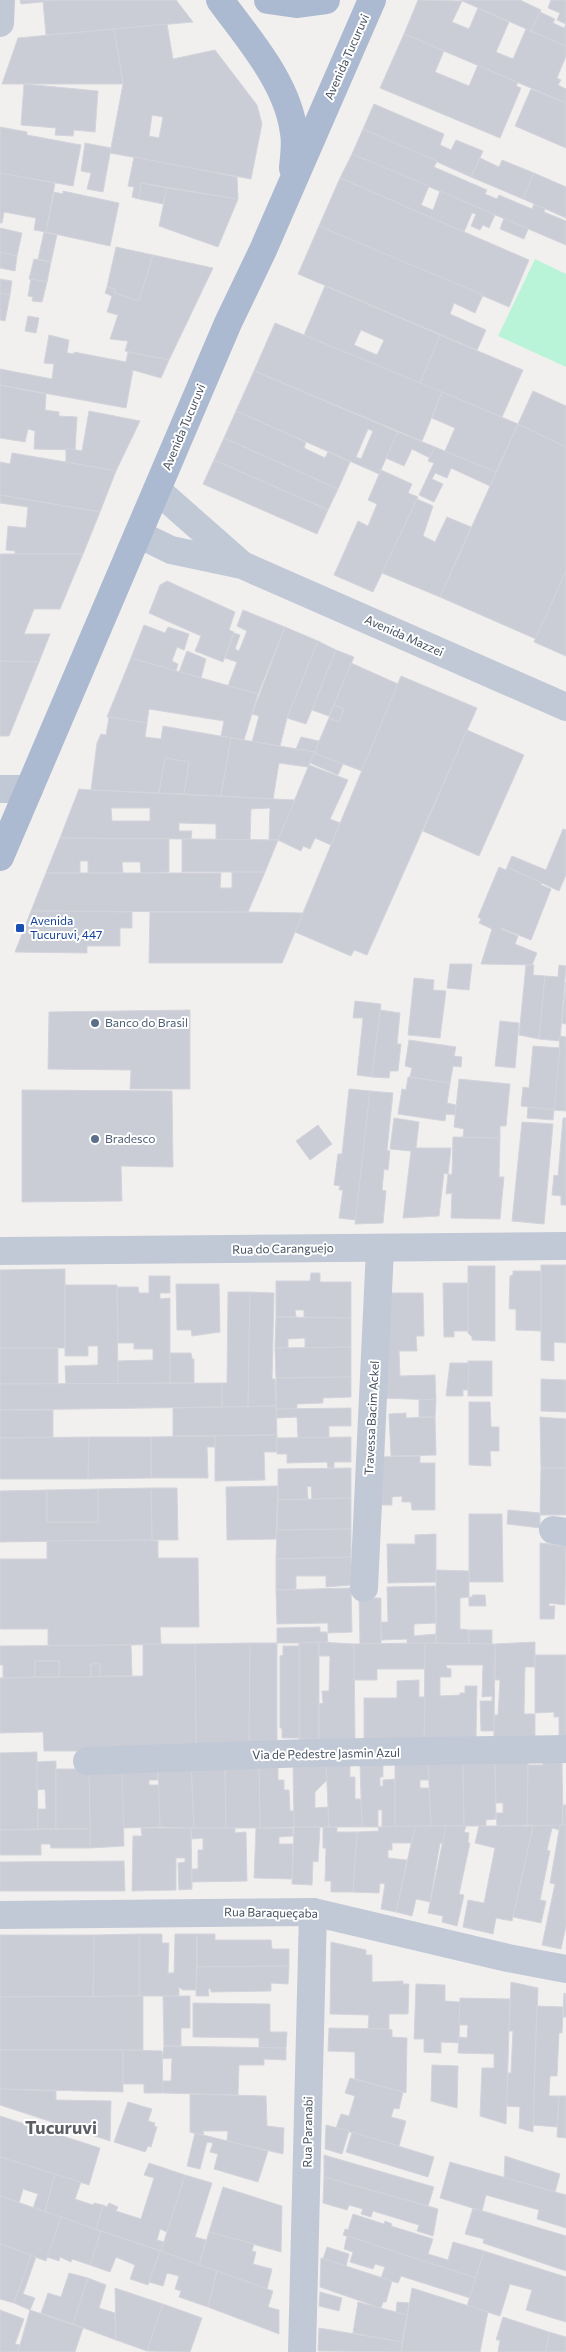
<svg xmlns="http://www.w3.org/2000/svg" width="566" height="2352" font-family="Commissioner,sans-serif">
<style>
.green{fill:#baf4d8}
.building{fill:#cbcdd6;stroke:#d3d4dc;fill-rule:evenodd}
.lines{fill:none;stroke-linecap:round;stroke-linejoin:round}
.minor{stroke:#c2c9d6;stroke-width:28}
.major{stroke:#acbad1;stroke-width:28}
.transit-dot{fill:#1a4fb4;stroke:#fff;stroke-width:2}
.service-dot{fill:#5c6f8a;stroke:#fff;stroke-width:2}
.labels{text-anchor:middle;stroke-width:4;stroke-linejoin:round;paint-order:stroke}
.street-label{font-size:12px;fill:#45505f;stroke:#fff}
.transit-label{font-size:12px;fill:#164399;stroke:#fff;text-anchor:start}
.service-label{font-size:12px;fill:#4e5e75;stroke:#fff;text-anchor:start}
.district-label{font-size:18px;font-weight:bold;fill:#5b5e65;stroke:#fff}
</style>
<rect width="100%" height="100%" fill="#f2f0ef"/>
<path class="green" d="M535 259 566 274V367L498 336Z"/>
<g class="building">
<path d="M20 0H61L21 4Z"/>
<path d="M61 0H176L193 22 46 35 43 1Z"/>
<path d="M418 0 462 1 452 22 469 29 478 8 509 22 496 52 513 59 526 29 566 46V56L557 78 561 80 558 85 566 89V103L404 34Z"/>
<path d="M460 0H520L541 10 531 31Z"/>
<path d="M551 0H566V24L557 20 560 13 548 8Z"/>
<path d="M540 12 555 19 553 23 564 28 566 24V46L531 31Z"/>
<path d="M167 24 173 59 215 50 257 105 262 124 251 179 110 153 123 84 114 29ZM152 115 163 117 159 138 149 136Z"/>
<path d="M114 29 123 84H2L18 38Z"/>
<path d="M404 34 444 51 435 72 469 86 478 65 518 83 516 86 521 88 500 138 380 88Z"/>
<path d="M24 84 98 91 95 132 74 130 73 136 55 135 56 128 21 125Z"/>
<path d="M531 89 566 103V148L515 126Z"/>
<path d="M374 104 444 134 440 145 451 150 456 140 483 151 471 177 363 129Z"/>
<path d="M0 127 27 132V135L81 145 73 186 0 173Z"/>
<path d="M363 129 437 161 434 167 487 190 485 194 497 199 499 195 532 209 534 204 545 209 544 212 566 221V245L352 154Z"/>
<path d="M85 143 111 148 103 192 87 189 91 173 81 171Z"/>
<path d="M352 154 429 186 421 205 433 210 440 191 495 215 489 228 483 225 480 230 471 226 476 214 472 213 464 232 340 178Z"/>
<path d="M134 157 237 177 238 199 141 183 139 199 132 197 134 187 128 186Z"/>
<path d="M480 158 499 167 502 160 534 173 523 199 471 177Z"/>
<path d="M0 173 55 183 46 232 34 230 36 218 4 212 2 223H0Z"/>
<path d="M534 173 566 187V218L523 199Z"/>
<path d="M340 178 529 260 509 307 319 226Z"/>
<path d="M141 183 167 188 163 204 139 199Z"/>
<path d="M167 188 238 199 218 247 159 226Z"/>
<path d="M63 191 119 203 110 246 46 232 54 192 63 194Z"/>
<path d="M504 218 528 229 524 239 500 229Z"/>
<path d="M319 226 483 295 475 313 454 303 450 314 486 330 477 350 298 274Z"/>
<path d="M0 228 22 233 17 256 0 252Z"/>
<path d="M44 232 57 235 51 262 38 259Z"/>
<path d="M116 247 153 255 139 301 114 293 115 289 107 287Z"/>
<path d="M0 252 17 256 15 271 0 268Z"/>
<path d="M153 255 213 268 169 360 125 351 128 341 110 339 118 315 107 312 112 296 105 293 107 287 115 289 114 293 139 301Z"/>
<path d="M34 259 51 262 47 282 29 279Z"/>
<path d="M0 279 12 281 10 295 0 293Z"/>
<path d="M31 279 47 282 42 302 32 301 33 297 28 296Z"/>
<path d="M325 286 440 335 420 383 304 335ZM361 330 384 340 377 355 354 345Z"/>
<path d="M0 293 10 295 5 321 0 320Z"/>
<path d="M28 316 39 318 36 333 25 331Z"/>
<path d="M275 323 442 392 422 441 254 371Z"/>
<path d="M49 335 69 340 67 353 74 354V352L126 362 128 352 169 360 161 378 133 370 126 408 0 385V369L52 379 54 364 44 363Z"/>
<path d="M440 335 523 370 502 417 420 383Z"/>
<path d="M254 371 398 432 379 474 236 411ZM368 429 373 431 361 459 356 457Z"/>
<path d="M0 385 46 394 45 410 59 412V416L77 417 75 450 34 449 35 431 28 429 25 442 0 438Z"/>
<path d="M533 391 566 406V447L518 424Z"/>
<path d="M442 392 518 424 496 472 445 451 455 428 432 418Z"/>
<path d="M89 411 140 421 116 471 66 462V448L82 451Z"/>
<path d="M236 411 306 442 304 448 325 458 328 452 350 462 338 489 224 438Z"/>
<path d="M518 424 566 447V571L536 639 440 597Z"/>
<path d="M398 432 435 447 430 458 412 449 404 466 386 458Z"/>
<path d="M224 438 338 489 328 510 214 460Z"/>
<path d="M435 447 496 472 490 486 451 468 447 478 435 473 432 479 443 484 434 502 419 495 434 463 428 461Z"/>
<path d="M12 453 66 462 116 471 100 512 0 495V462L10 464Z"/>
<path d="M214 460 328 510 317 534 203 484Z"/>
<path d="M381 470 412 484 408 493 418 497 373 592 334 575 358 521 368 526 377 504 368 500Z"/>
<path d="M0 495 100 512 83 554H15V551L6 550 8 526 26 528 28 507 0 503Z"/>
<path d="M417 499 433 506 423 536 435 542 447 517 471 527 440 597 382 573Z"/>
<path d="M0 554H83L60 609H34L24 634H50L39 662 0 661Z"/>
<path d="M566 571V656L534 642Z"/>
<path d="M167 581 235 612 229 630 234 632 223 662 195 651 201 636 149 613 160 585Z"/>
<path d="M243 610 285 627 258 694 228 686 237 662 225 658 234 633 240 635 235 649 239 651 247 631 237 626Z"/>
<path d="M144 625 165 633 168 627 189 634 184 650 177 647 172 661 178 664 176 671 131 658Z"/>
<path d="M285 627 318 641 287 718 280 746 252 742 259 716 252 714Z"/>
<path d="M318 641 336 650 306 724 287 718Z"/>
<path d="M336 650 354 657 329 716 312 710Z"/>
<path d="M187 651 206 659 201 678 179 672Z"/>
<path d="M131 658 258 694 244 740 221 736 224 721 149 709 147 723 107 717Z"/>
<path d="M0 661 39 662 9 736H0Z"/>
<path d="M351 663 398 684 362 771 314 753 329 718 339 722 344 709 334 705Z"/>
<path d="M401 676 477 708 367 955 354 950 351 956 295 932Z"/>
<path d="M334 705 344 709 339 722 329 718Z"/>
<path d="M109 717 147 723 145 737 161 739 163 726 231 738 221 796 184 794 189 762 165 758 159 793 91 790 97 743 101 734 106 735Z"/>
<path d="M467 730 524 755 479 856 423 831Z"/>
<path d="M301 737 319 741 315 752 296 749Z"/>
<path d="M231 738 244 740 315 752 308 767 279 763 273 799 221 796Z"/>
<path d="M314 753 343 764 338 775 310 763Z"/>
<path d="M165 758 189 762 184 794 159 793Z"/>
<path d="M309 765 348 780 330 819 340 823 331 845 315 838 310 849 303 846 301 851 278 840Z"/>
<path d="M79 789 91 790 295 800 278 840H269L270 808 251 809 250 840H216V824L179 823V831H192L191 839 60 838ZM111 808H150V821H112Z"/>
<path d="M563 829 566 830V875L559 891 507 867 512 856 546 870Z"/>
<path d="M60 838 169 839V872L141 873 140 862H122L123 873H88V861H80V873H46Z"/>
<path d="M182 839H191L278 840 265 872H182Z"/>
<path d="M499 867 506 870 507 867 542 883 541 885 551 889 531 940 501 928V929L518 936 515 944 537 953 532 965 481 964 492 929 479 923 481 919 478 917Z"/>
<path d="M232 872H265L248 912 31 911 46 873H221L220 888H232Z"/>
<path d="M31 911 132 912V928H120V946H87V953L15 952Z"/>
<path d="M150 912H248L303 913 282 963H149Z"/>
<path d="M450 964H472L469 990 447 988Z"/>
<path d="M526 965H534L533 975 545 976 539 1039 519 1035Z"/>
<path d="M559 965 566 966 560 1041 539 1039 545 976 558 977Z"/>
<path d="M414 978 434 980 433 990 446 991 440 1038 408 1035Z"/>
<path d="M566 982V1024L562 1023Z"/>
<path d="M355 1001 381 1004 372 1077 357 1075 363 1018H353Z"/>
<path d="M190 1010V1089H130L131 1070 48 1069 49 1012Z"/>
<path d="M380 1010 400 1013 397 1044H401L398 1071H390L389 1078 372 1077Z"/>
<path d="M500 1021 519 1023 515 1068 495 1066Z"/>
<path d="M560 1036 566 1037V1111L554 1110Z"/>
<path d="M409 1040 456 1047 454 1056 462 1057 461 1067 453 1066 450 1083 410 1077 412 1068 405 1066Z"/>
<path d="M533 1046 560 1048 554 1110 521 1106 523 1087 529 1088Z"/>
<path d="M408 1077 450 1083 447 1103 456 1105 455 1115 446 1114 445 1121 398 1114 402 1089 406 1090Z"/>
<path d="M459 1079 510 1084 506 1126H500V1138L463 1137 464 1129 454 1127Z"/>
<path d="M349 1089 370 1091 356 1220 339 1218 343 1190H339L340 1186 334 1185 338 1154H342Z"/>
<path d="M22 1090 172 1091 173 1167 121 1166 122 1201 22 1202Z"/>
<path d="M370 1091 393 1093 387 1150 390 1151 388 1170 384 1169 382 1190 386 1191 383 1223 355 1224Z"/>
<path d="M528 1107 554 1110 553 1120 527 1118Z"/>
<path d="M394 1118 419 1122 416 1148H451L448 1174 444 1173 439 1216 403 1218 411 1151 390 1149Z"/>
<path d="M563 1118H566V1205H561V1196L552 1195 554 1175 558 1176Z"/>
<path d="M522 1122 553 1124 544 1224 512 1221Z"/>
<path d="M318 1125 332 1144 310 1160 296 1141Z"/>
<path d="M453 1137 500 1138 499 1177H504L500 1219 451 1218 452 1193 446 1194 448 1174 452 1175Z"/>
<path d="M541 1265H566V1343L554 1342V1361L541 1360Z"/>
<path d="M468 1266H495V1341L472 1340V1337L468 1333Z"/>
<path d="M65 1269V1348H0V1270Z"/>
<path d="M513 1271H541V1331L516 1330V1309H509L510 1276 513 1275Z"/>
<path d="M311 1273H320V1282H351V1318L304 1317V1310H295L296 1317H276V1281H310Z"/>
<path d="M149 1276H170V1293H160V1299L170 1298V1383L118 1384 117 1361 153 1360V1349H134V1343H118L117 1287H138L139 1293H149Z"/>
<path d="M443 1283H468V1331H454V1337H444Z"/>
<path d="M176 1284H219L220 1332 192 1336 191 1330H177Z"/>
<path d="M65 1285H117L118 1384H66L65 1366 98 1365V1346H88V1356H65Z"/>
<path d="M228 1292H250L248 1407H222V1383H227Z"/>
<path d="M250 1292 274 1293 272 1379H275L276 1406 248 1407Z"/>
<path d="M382 1293H423L424 1336H416L417 1351H399L400 1376 435 1375 436 1400 382 1398Z"/>
<path d="M276 1317 351 1318V1347L305 1348V1338L288 1339V1348H275Z"/>
<path d="M351 1347V1377L276 1378 275 1348Z"/>
<rect x="0" y="1348" width="58" height="36"/>
<path d="M170 1353H191L192 1359H194V1383H170Z"/>
<rect x="468" y="1361" width="24" height="35"/>
<path d="M450 1363H469L468 1390H463V1396H446Z"/>
<path d="M351 1377V1397L323 1398V1403L297 1404V1409H276V1378Z"/>
<path d="M541 1379 566 1380V1412L541 1411Z"/>
<path d="M222 1383V1407L0 1410V1384Z"/>
<path d="M419 1399 436 1400 435 1417H419Z"/>
<path d="M469 1402H490L491 1427H499V1451H490L491 1466 469 1465Z"/>
<path d="M276 1406 277 1435 173 1436V1408Z"/>
<path d="M351 1408V1426H329V1438H298L297 1417 277 1418 276 1409Z"/>
<path d="M0 1410H53V1437L0 1438Z"/>
<path d="M406 1413V1418L435 1417 436 1455 391 1456 389 1414Z"/>
<path d="M540 1417 566 1419V1468H541Z"/>
<path d="M277 1435V1452H264L265 1480 215 1481V1436Z"/>
<path d="M215 1436V1447H207L208 1478H151V1437Z"/>
<path d="M89 1437 88 1479H0V1438Z"/>
<path d="M89 1437H151V1478L88 1479Z"/>
<path d="M351 1437V1462H334V1468H328L327 1462 287 1463V1454H277V1438Z"/>
<path d="M420 1456V1463H435V1510H412L411 1502H402V1496L392 1497V1505H382V1457Z"/>
<path d="M351 1468V1498L312 1499 311 1486 307 1487 308 1499 278 1500V1469Z"/>
<path d="M541 1468H566V1515H540Z"/>
<path d="M278 1486 276 1539 227 1540 226 1487Z"/>
<path d="M151 1488H177L178 1540H152Z"/>
<path d="M151 1488 152 1540 0 1542V1491L47 1490V1522H98V1489Z"/>
<path d="M98 1489V1522H47V1490Z"/>
<path d="M351 1498V1529L277 1530 278 1500Z"/>
<path d="M508 1510 540 1513V1528L507 1524Z"/>
<path d="M469 1514H502L503 1582H469Z"/>
<path d="M351 1529V1557L276 1559 277 1530Z"/>
<path d="M436 1534V1582L388 1583 387 1544H415V1535Z"/>
<path d="M152 1540 158 1541V1558H198L199 1627H160L161 1644 131 1645 48 1646V1629H0V1559H47V1541Z"/>
<path d="M540 1543 566 1546 565 1605 549 1603V1606H555L554 1619H540Z"/>
<path d="M351 1557V1585L326 1587V1576H296V1589L276 1590V1559Z"/>
<path d="M436 1570 469 1571V1597L460 1598V1629L469 1630V1644L436 1643Z"/>
<path d="M435 1586 436 1623 414 1624V1636L436 1634V1643L407 1644V1639L381 1640V1622H388L387 1587Z"/>
<path d="M351 1588 352 1632 328 1633V1623L277 1624 276 1590Z"/>
<path d="M472 1595H485L486 1606H469V1597H473Z"/>
<path d="M359 1598H381V1644H360Z"/>
<path d="M320 1627V1632H327L328 1643H277V1628Z"/>
<rect x="469" y="1630" width="23" height="14"/>
<path d="M319 1642V1739H299V1643Z"/>
<path d="M319 1642 354 1644 355 1740 319 1741V1704L323 1703 322 1691H329L330 1656H319Z"/>
<path d="M535 1642V1667H525L524 1714H535V1737L494 1738V1715H498L500 1680H495V1644Z"/>
<path d="M250 1643 249 1750 196 1751 195 1644Z"/>
<path d="M250 1643H277V1750H249Z"/>
<path d="M425 1643V1669H377V1680H354V1644Z"/>
<path d="M425 1643 495 1644 494 1731H481L480 1701H492V1696L482 1697 483 1665H446L447 1668 451 1669V1677H440V1696L460 1695V1693H465V1686H477L476 1738 424 1739Z"/>
<path d="M143 1644H195L196 1751H44L43 1732 0 1733V1678L143 1676Z"/>
<path d="M131 1645 132 1676H100V1664H91V1677H59V1661H35V1677L3 1678V1665H0V1646Z"/>
<path d="M283 1646H299V1738H282V1728H280V1656L283 1655Z"/>
<path d="M535 1655H566V1737H559V1717H554V1712L535 1713Z"/>
<rect x="35" y="1661" width="24" height="16"/>
<path d="M91 1664H100V1676L91 1677Z"/>
<path d="M419 1680V1697H425L424 1739 364 1740V1698H397V1681Z"/>
<path d="M37 1752 38 1829 0 1830V1753Z"/>
<path d="M56 1761V1829H38V1809H46L45 1789 37 1790V1762Z"/>
<path d="M528 1761 527 1825 497 1826 496 1813H503V1803H496L495 1762Z"/>
<path d="M543 1761H562L563 1826 527 1825 528 1765H543Z"/>
<path d="M463 1762 464 1826H431L428 1763Z"/>
<path d="M463 1762H495L496 1819 486 1820V1826H464Z"/>
<path d="M383 1763V1777H380V1786H383V1780L395 1779V1827H382V1810H378V1827H362L360 1764Z"/>
<path d="M395 1763H428L429 1780H420V1788H429L431 1826 395 1827Z"/>
<path d="M326 1764 327 1780 315 1792V1808L328 1807 329 1827H294L293 1765Z"/>
<path d="M326 1764H350V1777H355V1799H361L362 1827H329Z"/>
<path d="M278 1765V1780H284V1790H289L290 1811H294V1827L260 1828 259 1766Z"/>
<path d="M225 1766 226 1828H194L191 1767Z"/>
<path d="M225 1766H259L260 1828H226Z"/>
<path d="M158 1767V1780H149V1785H159L160 1827 123 1828 122 1768Z"/>
<path d="M158 1767H191L194 1828 160 1827Z"/>
<path d="M122 1768 124 1846 90 1848 89 1769Z"/>
<path d="M56 1769H89L90 1829H56Z"/>
<path d="M563 1805H566V1825L563 1826Z"/>
<path d="M560 1825V1830L552 1828 547 1850 550 1851 540 1900 546 1901 541 1923 513 1917 533 1826Z"/>
<path d="M560 1825H566V1926L561 1949 542 1945 555 1884 550 1883Z"/>
<path d="M415 1826H446L443 1844 440 1843 430 1902 416 1899 412 1916 396 1912Z"/>
<path d="M415 1826 411 1843H392V1850H388V1858L407 1860 396 1912 381 1909 385 1884 380 1883 379 1893 353 1892 357 1832 379 1831 378 1827Z"/>
<path d="M446 1826H466L464 1832 469 1833 468 1843H470L459 1894 464 1895 457 1926 442 1922 443 1916 428 1913Z"/>
<path d="M479 1826H533L512 1921 496 1918 493 1934 463 1927 468 1900 484 1903 495 1848 475 1843Z"/>
<path d="M294 1827H320L318 1862 313 1861 312 1885 292 1884Z"/>
<path d="M323 1827H337V1832H357L353 1892H331V1881H325L326 1848H323Z"/>
<path d="M141 1828H191L192 1889 179 1890 178 1863 185 1862V1858H176V1890L132 1891 133 1836H142Z"/>
<path d="M191 1828H235V1833L246 1832 247 1881 192 1882V1869H198V1850H203V1838L192 1839Z"/>
<path d="M256 1828H293V1836L279 1837V1844H293L292 1879 254 1878Z"/>
<path d="M90 1829V1848H51L50 1844H41V1855H0V1830Z"/>
<path d="M124 1861 125 1891H0V1862Z"/>
<path d="M139 1934H162V1943H169L168 1973H174L175 1934H197L196 1990H183L179 1987V1996H139Z"/>
<path d="M139 1934V1996L93 1997 94 1935Z"/>
<path d="M197 1934H215V1940H271L272 1949H289V1966L197 1967Z"/>
<path d="M0 1935H94L93 1997H0Z"/>
<path d="M331 1942 366 1950V1955H372V1982L403 1981V1984H409L408 2014H389V2029H368L369 2015 330 2014Z"/>
<path d="M289 1966 288 1984 271 1983V1991L211 1992V1989H208L209 1996H196L197 1967Z"/>
<path d="M511 1982 538 1988 533 2132 519 2128 520 2107 506 2106 508 2073H511L513 2031H509Z"/>
<path d="M416 1984 445 1985V2001L460 2002 459 2043 441 2042V2053L424 2052V2039H414Z"/>
<path d="M564 1993 566 1994V2017H563Z"/>
<path d="M143 1996V2050H0V1997Z"/>
<path d="M163 1996H190V2028H181V2046H164Z"/>
<path d="M460 1998 510 1999 506 2124 480 2116 482 2068H494V2054L458 2053 459 2037 467 2038 468 2025H459Z"/>
<path d="M193 2003 270 2004V2032H287L286 2048H259V2038L193 2037Z"/>
<path d="M537 2006 563 2007 562 2033H559L557 2076H550L549 2096H559L557 2127 533 2125Z"/>
<path d="M329 2028 389 2029 392 2030V2037L407 2038 406 2093 355 2079V2052L328 2051Z"/>
<path d="M164 2046 286 2048V2060L264 2059V2065H239L238 2095 163 2093 162 2081H171L172 2058 162 2059Z"/>
<path d="M0 2050H123V2092L0 2089Z"/>
<path d="M123 2050 162 2051 163 2093H144V2084H123Z"/>
<path d="M432 2065 458 2066 457 2108 431 2101Z"/>
<path d="M350 2078 403 2092 399 2109 394 2108 391 2117 406 2121 399 2146 336 2128 341 2114 349 2116 355 2096 345 2093Z"/>
<path d="M0 2089 56 2091V2100L111 2101 110 2141 0 2105Z"/>
<path d="M190 2094 266 2096 267 2126 284 2128 283 2154 227 2141 228 2131H203L204 2136 190 2132Z"/>
<path d="M559 2096H566V2138L557 2137Z"/>
<path d="M128 2102 152 2109 148 2121 155 2123 154 2126 157 2127 151 2147 148 2146 145 2152 114 2142Z"/>
<path d="M0 2116 100 2148 89 2185 0 2157Z"/>
<path d="M326 2125 349 2131 342 2154 325 2149Z"/>
<path d="M352 2132 434 2157 428 2177 346 2152Z"/>
<path d="M195 2133 268 2151 258 2182 214 2169 218 2154 210 2152 213 2143 207 2142 200 2169 187 2166Z"/>
<path d="M324 2155 434 2187 428 2206 324 2177Z"/>
<path d="M505 2156 560 2174 555 2192 504 2178Z"/>
<path d="M0 2157 55 2174 45 2212 33 2208 38 2194 23 2189 19 2203 0 2196Z"/>
<path d="M450 2162 566 2195V2228L537 2219 539 2210 486 2195 482 2211 440 2198Z"/>
<path d="M149 2163 185 2175 167 2232 160 2229 157 2240 164 2242 161 2251 96 2229 103 2205 107 2207 109 2203 118 2207 116 2211 141 2219 154 2178 144 2175Z"/>
<path d="M55 2174 81 2182 75 2199 93 2205 94 2203 103 2205 96 2229 45 2212Z"/>
<path d="M185 2175 212 2183 195 2237 206 2240 199 2265 161 2251Z"/>
<path d="M324 2177 438 2209 433 2236 417 2231 419 2225 373 2211 371 2217 361 2214 363 2209 349 2205 347 2210 323 2203Z"/>
<path d="M223 2187 282 2206 281 2252 209 2232Z"/>
<path d="M0 2196 61 2217 46 2261 0 2244Z"/>
<path d="M473 2208 566 2236V2271L483 2243 484 2239 465 2234Z"/>
<path d="M353 2214 384 2224 385 2221 392 2224 391 2226 433 2239 428 2254 448 2260 453 2242 484 2251 476 2278 343 2235 345 2229 348 2230Z"/>
<path d="M61 2217 101 2231 90 2265 72 2259 71 2262 60 2257 59 2261 47 2257Z"/>
<path d="M101 2231 160 2251 148 2285 130 2279 135 2265 116 2257 110 2272 90 2265Z"/>
<path d="M209 2232 254 2244 252 2251 256 2252 253 2264 272 2269 267 2289 199 2265Z"/>
<path d="M347 2236 476 2278 470 2298 401 2276 398 2283 381 2278 385 2267 375 2264 373 2269 350 2262 353 2252 344 2249Z"/>
<path d="M0 2244 31 2255 14 2303 0 2299Z"/>
<path d="M327 2247 349 2254 346 2266 323 2259Z"/>
<path d="M160 2251 217 2271 208 2307 179 2297 181 2291 175 2289 179 2276 167 2273 163 2286 149 2282Z"/>
<path d="M484 2251 566 2277V2322L526 2310 532 2290 510 2284 500 2316 467 2306Z"/>
<path d="M31 2255 36 2257 23 2294 35 2298 30 2310 14 2303Z"/>
<path d="M321 2258 392 2281 386 2302H383L381 2308 320 2287Z"/>
<path d="M217 2271 273 2291 268 2307 279 2310V2334L208 2307Z"/>
<path d="M69 2273 88 2278 73 2324 41 2313 48 2293 61 2297Z"/>
<path d="M88 2278 106 2285 99 2308 115 2313 116 2340 73 2324Z"/>
<path d="M115 2288 163 2304 147 2351 116 2340Z"/>
<path d="M412 2288 488 2312 480 2352H401Z"/>
<path d="M320 2292 342 2298 339 2311 319 2306Z"/>
<path d="M358 2302 407 2315 402 2342 353 2333Z"/>
<path d="M397 2302 409 2303 407 2315 396 2312Z"/>
<path d="M163 2304 202 2318 190 2352 147 2351Z"/>
<path d="M0 2310 24 2319 15 2344 20 2345 18 2352H0Z"/>
<path d="M30 2310 83 2328 75 2352H18Z"/>
<path d="M503 2317 549 2332 546 2352H498L500 2340H496Z"/>
<path d="M319 2328 402 2342 401 2352 318 2351Z"/>
<path d="M549 2332 566 2337V2352H546Z"/>
</g>
<g class="lines">
<g class="minor">
<path d="M0 23 1 0"/>
<path d="M157 490 241 564"/>
<path d="M138 534 171 550 242 565 566 707"/>
<path d="M0 789H29"/>
<path d="M0 1251 566 1246"/>
<path d="M553 1530 566 1532"/>
<path d="M364 1588 380 1249"/>
<path d="M87 1761 308 1753 566 1749"/>
<path d="M0 1915 313 1912 508 1958 566 1969"/>
<path d="M302 2352 313 1912"/>
</g>
<g class="major">
<path d="M220 0C249 40 288 83 294 133 296 144 294 156 293 168"/>
<path d="M268 0 296 4 326 0"/>
<path d="M0 857 228 323 263 250 372 0"/>
</g>
</g>
<rect class="transit-dot" x="15" y="923" width="10" height="10" rx="2.5"/>
<g class="service-dot">
<circle cx="95" cy="1023" r="5"/>
<circle cx="95" cy="1139" r="5"/>
</g>
<g class="labels">
<g class="street-label">
<text transform="translate(347 57) rotate(-66)" y="4">Avenida Tucuruvi</text>
<text transform="translate(184 427) rotate(-67)" y="4">Avenida Tucuruvi</text>
<text transform="translate(404 636) rotate(24)" y="4">Avenida Mazzei</text>
<text transform="translate(283 1249) rotate(-1)" y="4">Rua do Caranguejo</text>
<text transform="translate(372 1418) rotate(-87)" y="4">Travessa Bacim Ackel</text>
<text transform="translate(326 1754) rotate(-1)" y="4">Via de Pedestre Jasmin Azul</text>
<text transform="translate(271 1913) rotate(1)" y="4">Rua Baraqueçaba</text>
<text transform="translate(308 2132) rotate(-89)" y="4">Rua Paranabi</text>
</g>
<g class="transit-label">
<text x="30" y="925">Avenida<tspan x="30" dy="14">Tucuruvi, 447</tspan></text>
</g>
<g class="service-label">
<text x="105" y="1027">Banco do Brasil</text>
<text x="105" y="1143">Bradesco</text>
</g>
<g class="district-label">
<text x="61" y="2134">Tucuruvi</text>
</g>
</g>
</svg>
